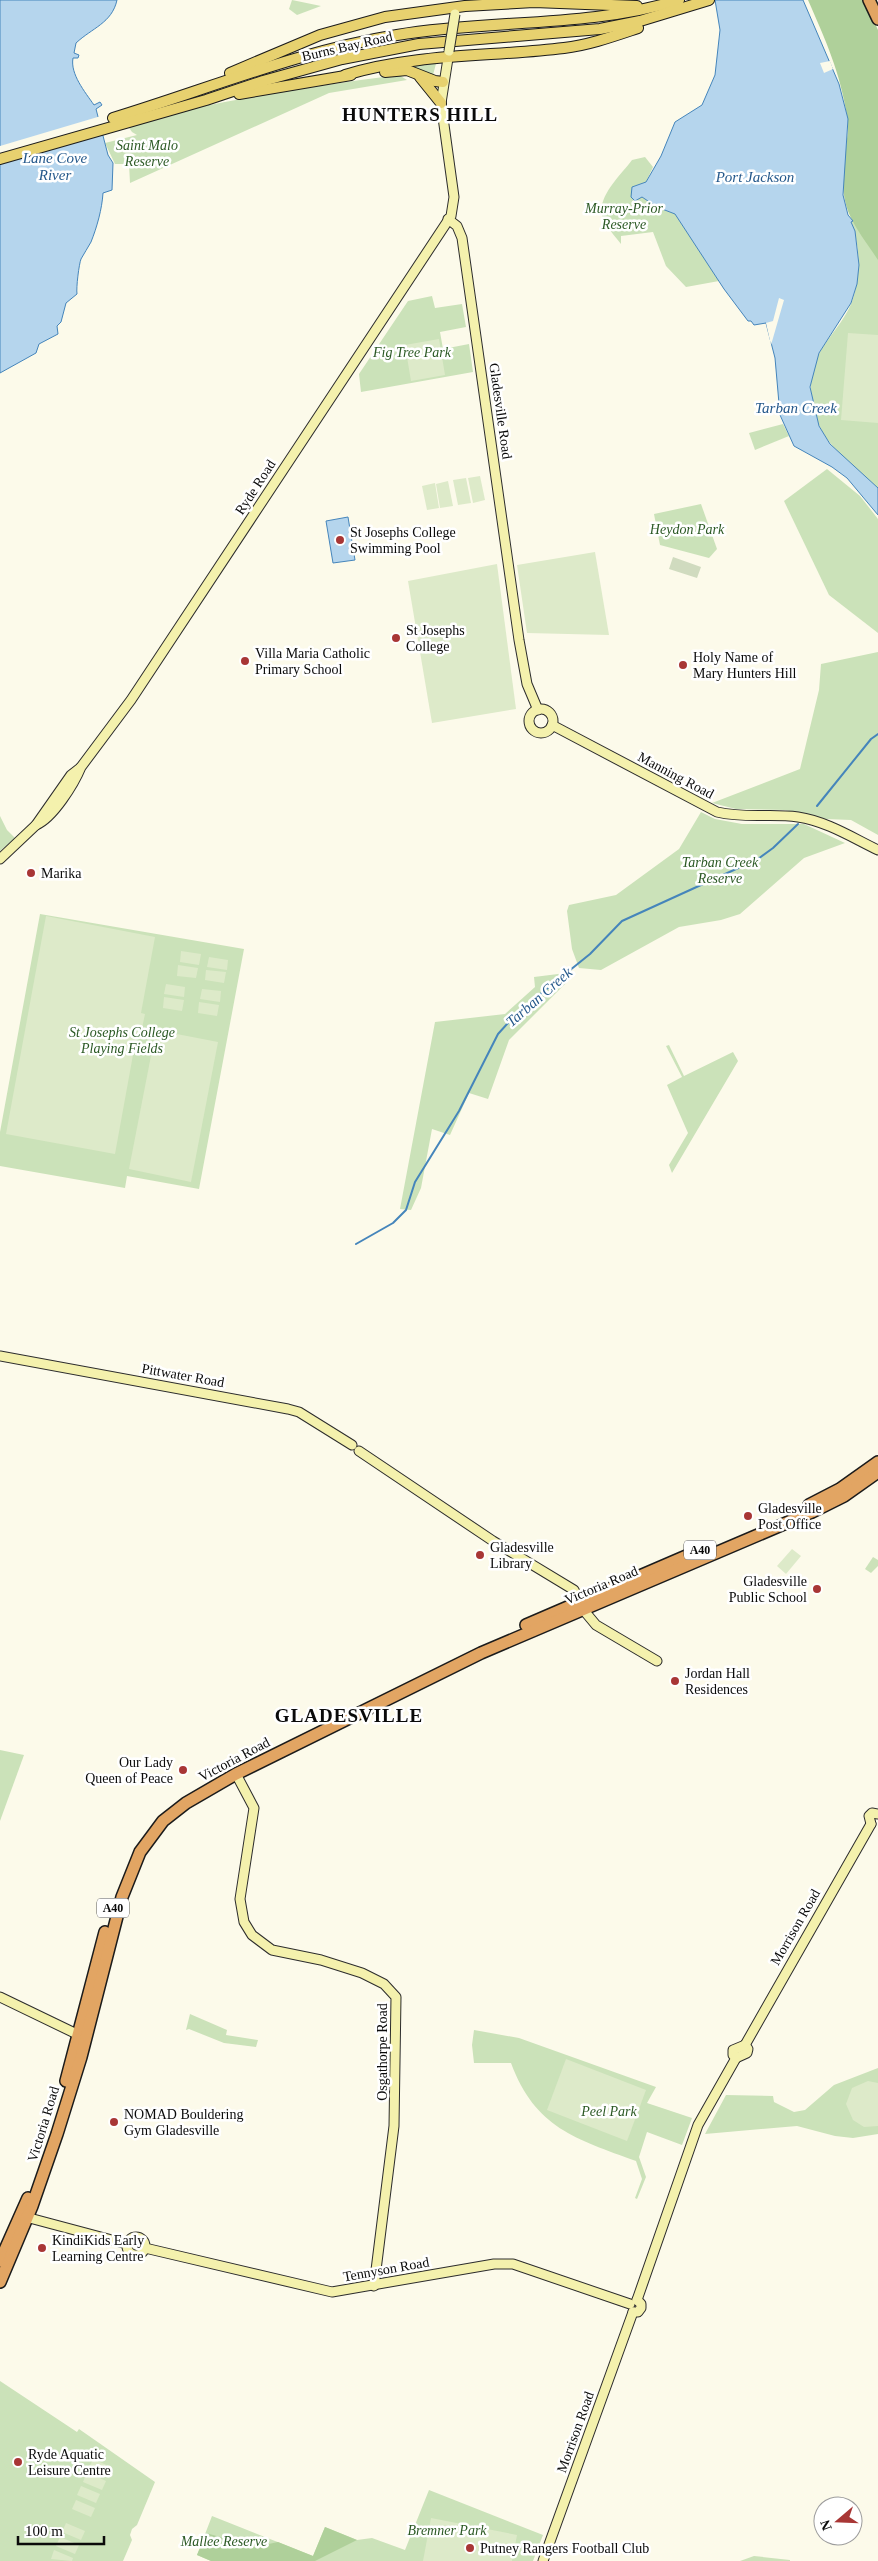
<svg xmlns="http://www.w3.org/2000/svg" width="878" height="2561" font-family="'Times New Roman',serif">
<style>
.green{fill:#cbe2b9}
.forest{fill:#afd09a}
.cemetery{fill:#d0dbbf}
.pitch{fill:#ddeac9}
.water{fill:#b5d5ed;stroke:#4585bb}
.pier{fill:#fcfaea}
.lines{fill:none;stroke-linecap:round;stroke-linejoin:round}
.stream{stroke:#4585bb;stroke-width:2}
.secondary-casing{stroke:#2c2c2c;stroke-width:11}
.primary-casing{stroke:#1b1b1b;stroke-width:12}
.highway-casing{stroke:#1b1b1b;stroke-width:14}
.secondary{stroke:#f4f1ad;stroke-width:9}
.primary{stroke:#e7d16f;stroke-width:10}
.highway{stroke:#e2a563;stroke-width:11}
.secondary-bridge-casing{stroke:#2c2c2c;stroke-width:11;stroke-linecap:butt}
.secondary-bridge{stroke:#f4f1ad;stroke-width:9}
.poi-dot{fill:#a83635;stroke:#fff;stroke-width:2}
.labels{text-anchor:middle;stroke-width:5;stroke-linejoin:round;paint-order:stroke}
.shield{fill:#fff;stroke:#545454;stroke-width:1}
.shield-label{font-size:12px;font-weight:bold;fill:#0a0a0a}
.street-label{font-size:14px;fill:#0a0a0a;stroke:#fff}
.park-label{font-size:14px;font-style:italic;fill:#2b5924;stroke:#fff}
.poi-label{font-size:14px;fill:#0a0a0a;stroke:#fff;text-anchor:start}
.water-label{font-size:15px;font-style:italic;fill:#24588b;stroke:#fff}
.district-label{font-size:19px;font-weight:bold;letter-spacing:1px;fill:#0a0a0a;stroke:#fff}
</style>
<rect width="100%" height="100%" fill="#fcfaea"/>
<g class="green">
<path d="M292 0 321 6 297 15 289 9Z"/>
<path d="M437 60 433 75 412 67 411 63Z"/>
<path d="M399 75 407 80 329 93 130 183 129 164H115L105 143 137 135 132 132 127 125C216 100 307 87 399 75Z"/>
<path d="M645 157 653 167 646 182 632 187 642 197 657 207 675 214 719 281 686 287 666 266 653 232 621 236V244C615 236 607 228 603 218 595 198 621 175 632 160Z"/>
<path d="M855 220 878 246V488C862 474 844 461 831 444 810 419 804 380 820 352 830 335 844 321 851 304 861 278 861 247 851 222Z"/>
<path d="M432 296 435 308 462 304 466 327 440 332 443 349 469 344 473 372 361 392 359 374 408 301Z"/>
<path d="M783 424 789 436 755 450 749 433Z"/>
<path d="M827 469 860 496 878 519V633L829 595 784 501Z"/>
<path d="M701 504 717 549 709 558 660 545 654 514Z"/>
<path d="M878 652V835L851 820 826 819 785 810 736 809 712 803 800 769 819 690 821 664Z"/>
<path d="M701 812 715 819 742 824H804L845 843 804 858 740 914 721 920 679 927 601 970 579 968 572 949 567 911 569 905 616 895 679 849Z"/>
<path d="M0 816 7 830 15 838 0 851Z"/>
<path d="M40 914 244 949 199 1189 127 1176 125 1188 0 1166V1132Z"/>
<path d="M566 973 567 982 509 1040 488 1099 469 1093 450 1135 432 1129 421 1188 411 1210 400 1209 435 1022 505 1014 535 987 534 977Z"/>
<path d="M669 1045 684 1076 733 1052 738 1061 672 1173 669 1165 688 1133 667 1085 682 1077 666 1046Z"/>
<path d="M873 1557 878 1560V1566L871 1573 865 1569Z"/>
<path d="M0 1750 24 1755 0 1821Z"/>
<path d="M190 2014 227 2030 226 2035 258 2040 256 2047 224 2043 189 2029 186 2030Z"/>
<path d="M474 2030 519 2038 656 2087 647 2103 692 2118 682 2145 647 2132 639 2157 646 2177 637 2199 635 2198 642 2179 636 2161C576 2139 535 2128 511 2063H474L472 2045Z"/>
<path d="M878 2068V2134L853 2138 835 2136 797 2126 705 2134 726 2095 773 2096 774 2102 794 2112 805 2110 834 2085Z"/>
<path d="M0 2381 77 2432 79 2429 155 2482 137 2525 132 2529 130 2535 132 2540 123 2561H0Z"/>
<path d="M429 2490 543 2535 533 2561H211L197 2555 212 2516 313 2556 325 2527 357 2540 372 2538 405 2550Z"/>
<path d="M754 2556 790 2560V2561H740Z"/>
</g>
<g class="forest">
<path d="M808 0H864L878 30V260C853 222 839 211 844 162 845 148 850 130 847 116 840 72 826 41 808 0Z"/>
<path d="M325 2527 357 2540 315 2561H211L197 2555 206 2533 255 2547 278 2542 313 2556Z"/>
</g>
<path class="cemetery" d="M673 557 701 567 697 578 669 569Z"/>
<g class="pitch">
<path d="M848 333 878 335V423L841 420Z"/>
<path d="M439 339 445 375 411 381 405 345Z"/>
<path d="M480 476 485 500 473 503 468 478Z"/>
<path d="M466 478 471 503 458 505 453 480Z"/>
<path d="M448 481 453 506 440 508 436 484Z"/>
<path d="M435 483 439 508 427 510 422 486Z"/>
<path d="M595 552 609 635 527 633 517 565Z"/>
<path d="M497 564 516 709 432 723 408 581Z"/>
<path d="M46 916 155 937 141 1013 145 1014 141 1033H137L115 1154 6 1134Z"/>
<path d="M181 951 201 954 199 965 180 962Z"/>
<path d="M209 957 228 960 227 970 207 967Z"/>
<path d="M178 965 198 968 196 978 177 976Z"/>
<path d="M206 970 226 972 224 983 205 980Z"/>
<path d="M166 984 185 987 184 997 164 994Z"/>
<path d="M202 989 221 991 220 1002 200 999Z"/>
<path d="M164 997 184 1000 182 1011 163 1008Z"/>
<path d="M199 1002 219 1005 217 1016 198 1013Z"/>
<path d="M156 1030 218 1042 191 1182 129 1169Z"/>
<path d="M792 1549 801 1556 786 1574 777 1566Z"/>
<path d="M566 2059 646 2090 627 2141 547 2110Z"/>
<path d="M868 2081 878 2083V2126L864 2127 853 2120 846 2104 852 2088Z"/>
<path d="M93 2459 111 2467 108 2476 89 2468Z"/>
<path d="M87 2472 106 2481 102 2490 83 2482Z"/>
<path d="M81 2486 100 2494 96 2503 77 2495Z"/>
<path d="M76 2500 95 2508 91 2517 72 2509Z"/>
<path d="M431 2518 517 2535 512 2561H423Z"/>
<path d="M66 2523 85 2531 81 2540 62 2532Z"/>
<path d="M60 2537 79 2545 75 2554 56 2546Z"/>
<path d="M54 2550 73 2558 72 2561 51 2559Z"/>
</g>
<g class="water">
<path d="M0 0H117C112 23 92 28 76 43L74 53 79 55 78 58H73C70 74 85 92 94 105L100 102 102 105 96 109 108 155 113 163 112 190 103 193C102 209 97 227 91 242 88 248 84 253 81 259 79 264 76 288 77 294L66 303 61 322 57 326 58 334 39 344 36 353 0 373Z"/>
<path d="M715 0H803L839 84 848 119 843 195 848 215 853 221 851 222 855 231 859 265 857 284 851 303 819 353 810 387 819 426 830 444 878 488V515L847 478 832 467 794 446 780 415 775 358 766 323 754 325 751 321H748L724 289 675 214 657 207 642 197 635 201 631 197 632 187 646 182 661 156 675 122 702 105 715 75 720 30Z"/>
<path d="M348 517 355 560 333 563 326 521Z"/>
</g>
<g class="pier">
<path d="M830 61 833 69 824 73 820 63Z"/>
<path d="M101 116 105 132 0 163V146Z"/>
<path d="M779 298 784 300 771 345 766 323 773 321Z"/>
</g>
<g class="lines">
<g class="stream">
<path d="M817 806 871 739 878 734"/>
<path d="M356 1244 393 1223 406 1210 415 1182 459 1111 498 1034 518 1012 590 954 622 921 758 859 773 848 798 824"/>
</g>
<defs>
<g id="secondary">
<path d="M448 219 457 226 462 238 519 640 527 684 538 710"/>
<circle cx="541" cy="721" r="12"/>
<path d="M552 725 717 812C747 819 770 813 798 817 826 821 853 838 878 850"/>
<path d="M36 825C53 818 74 784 81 767L131 700 451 216 454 197 441 103 449 52"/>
<path d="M0 859 36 825 71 775 80 768"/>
<path d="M0 1356 288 1409 299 1412 352 1445"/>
<path d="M359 1451 493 1541 574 1590 586 1613 596 1625 657 1661"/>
<path d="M236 1774 254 1808 240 1899 244 1922 252 1935 272 1950 321 1960 362 1973 384 1984 396 1997 394 2126 374 2286"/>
<path d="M871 1824 869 1816 872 1813 878 1814"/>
<path d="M0 1997 83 2037"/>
<path d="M745 2045 871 1824"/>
<path d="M736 2058 733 2055V2050L745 2045"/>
<path d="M736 2058 747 2053 748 2049 745 2045"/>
<path d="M22 2216 127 2244"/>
<circle cx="136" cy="2246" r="9"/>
<path d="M145 2248 332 2292 494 2264H513L630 2304"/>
<path d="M637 2300 698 2125 736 2058"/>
<path d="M633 2312H638L641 2308V2304L637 2300"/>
<path d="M543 2561 633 2312"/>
</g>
<g id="primary">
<path d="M385 72 407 70 435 81 443 82"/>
<path d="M230 73 320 35 385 17 465 6 534 2 637 6"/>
<path d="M345 75C417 53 491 57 564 48 589 45 614 36 638 28"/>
<path d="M420 77 441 103"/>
<path d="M239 94 351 75"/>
<path d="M113 118C208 89 299 51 397 35 491 19 588 28 679 0"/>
<path d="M0 159 206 100 263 81 342 59 419 44 600 29 640 21 709 0"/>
</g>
<g id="highway">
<path d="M869 0 878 19"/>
<path d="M809 1505 840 1489 878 1462"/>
<path d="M526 1625 691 1554"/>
<path d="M66 2081 105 1932"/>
<path d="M0 2261 28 2198"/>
<path d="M0 2282 32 2206 57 2134 81 2057 122 1897 140 1852 163 1821 186 1803 236 1774 481 1653 812 1512 844 1496 878 1472"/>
</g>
</defs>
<use href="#secondary" class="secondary-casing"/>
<use href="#primary" class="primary-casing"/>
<use href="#highway" class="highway-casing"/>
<use href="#secondary" class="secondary"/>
<use href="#primary" class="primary"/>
<use href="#highway" class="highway"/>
<defs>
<path id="secondary-bridge" d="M449 51 455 14"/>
</defs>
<use href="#secondary-bridge" class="secondary-bridge-casing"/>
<use href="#secondary-bridge" class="secondary-bridge"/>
</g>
<g class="poi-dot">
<circle cx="340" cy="540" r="5"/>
<circle cx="396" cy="638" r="5"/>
<circle cx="245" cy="661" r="5"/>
<circle cx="683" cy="665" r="5"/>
<circle cx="31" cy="873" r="5"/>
<circle cx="748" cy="1516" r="5"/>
<circle cx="480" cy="1555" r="5"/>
<circle cx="817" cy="1589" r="5"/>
<circle cx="675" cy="1681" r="5"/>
<circle cx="183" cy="1770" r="5"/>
<circle cx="114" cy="2122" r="5"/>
<circle cx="42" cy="2248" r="5"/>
<circle cx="18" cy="2462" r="5"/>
<circle cx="470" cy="2548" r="5"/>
</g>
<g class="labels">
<g class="shield">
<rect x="684" y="1540.5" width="32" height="19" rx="4"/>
<rect x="97" y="1898.5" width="32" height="19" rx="4"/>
</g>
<g class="shield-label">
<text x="700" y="1554">A40</text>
<text x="113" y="1912">A40</text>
</g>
<g class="street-label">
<text transform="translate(347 46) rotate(-13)" y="5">Burns Bay Road</text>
<text transform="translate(501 411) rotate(82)" y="5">Gladesville Road</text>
<text transform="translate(255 487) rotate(-57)" y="5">Ryde Road</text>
<text transform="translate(676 775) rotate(28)" y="5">Manning Road</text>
<text transform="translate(183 1375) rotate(10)" y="5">Pittwater Road</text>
<text transform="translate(601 1585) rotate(-23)" y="5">Victoria Road</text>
<text transform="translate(234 1759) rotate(-28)" y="5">Victoria Road</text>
<text transform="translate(795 1927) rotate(-60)" y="5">Morrison Road</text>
<text transform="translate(382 2052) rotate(-90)" y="5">Osgathorpe Road</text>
<text transform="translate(43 2124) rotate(-73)" y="5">Victoria Road</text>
<text transform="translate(386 2269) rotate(-10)" y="5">Tennyson Road</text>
<text transform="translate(575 2432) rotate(-70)" y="5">Morrison Road</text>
</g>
<g class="park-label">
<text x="147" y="150">Saint Malo<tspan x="147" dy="16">Reserve</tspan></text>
<text x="624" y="213">Murray-Prior<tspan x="624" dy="16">Reserve</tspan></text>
<text x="412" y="357">Fig Tree Park</text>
<text x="687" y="534">Heydon Park</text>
<text x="720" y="867">Tarban Creek<tspan x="720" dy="16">Reserve</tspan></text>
<text x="122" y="1037">St Josephs College<tspan x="122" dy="16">Playing Fields</tspan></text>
<text x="609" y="2116">Peel Park</text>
<text x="447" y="2535">Bremner Park</text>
<text x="224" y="2546">Mallee Reserve</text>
</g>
<g class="poi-label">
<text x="350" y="537">St Josephs College<tspan x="350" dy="16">Swimming Pool</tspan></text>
<text x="406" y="635">St Josephs<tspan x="406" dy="16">College</tspan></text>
<text x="255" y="658">Villa Maria Catholic<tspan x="255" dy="16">Primary School</tspan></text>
<text x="693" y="662">Holy Name of<tspan x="693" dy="16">Mary Hunters Hill</tspan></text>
<text x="41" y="878">Marika</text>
<text x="758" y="1513">Gladesville<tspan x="758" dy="16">Post Office</tspan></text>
<text x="490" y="1552">Gladesville<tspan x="490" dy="16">Library</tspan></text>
<text x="807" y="1586" text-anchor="end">Gladesville<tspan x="807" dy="16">Public School</tspan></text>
<text x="685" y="1678">Jordan Hall<tspan x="685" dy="16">Residences</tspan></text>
<text x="173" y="1767" text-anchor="end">Our Lady<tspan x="173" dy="16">Queen of Peace</tspan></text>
<text x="124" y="2119">NOMAD Bouldering<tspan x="124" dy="16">Gym Gladesville</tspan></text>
<text x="52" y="2245">KindiKids Early<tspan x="52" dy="16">Learning Centre</tspan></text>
<text x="28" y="2459">Ryde Aquatic<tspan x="28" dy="16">Leisure Centre</tspan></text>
<text x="480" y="2553">Putney Rangers Football Club</text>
</g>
<g class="water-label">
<text x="55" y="163">Lane Cove<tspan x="55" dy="17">River</tspan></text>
<text x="755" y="182">Port Jackson</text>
<text x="796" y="413">Tarban Creek</text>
<text transform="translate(539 997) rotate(-41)" y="5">Tarban Creek</text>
</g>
<g class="district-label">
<text x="420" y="121">HUNTERS HILL</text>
<text x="349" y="1722">GLADESVILLE</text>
</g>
</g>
<g transform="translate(838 2521) rotate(251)"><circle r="24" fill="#ffffff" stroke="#9d9d9d"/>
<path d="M0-4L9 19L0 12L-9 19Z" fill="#a83635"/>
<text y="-8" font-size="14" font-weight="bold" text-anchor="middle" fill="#0a0a0a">N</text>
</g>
<path d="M18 2536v8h86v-8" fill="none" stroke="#0a0a0a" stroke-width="2.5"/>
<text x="25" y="2536" font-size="15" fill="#0a0a0a" stroke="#ffffff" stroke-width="4" paint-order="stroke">100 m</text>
</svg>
